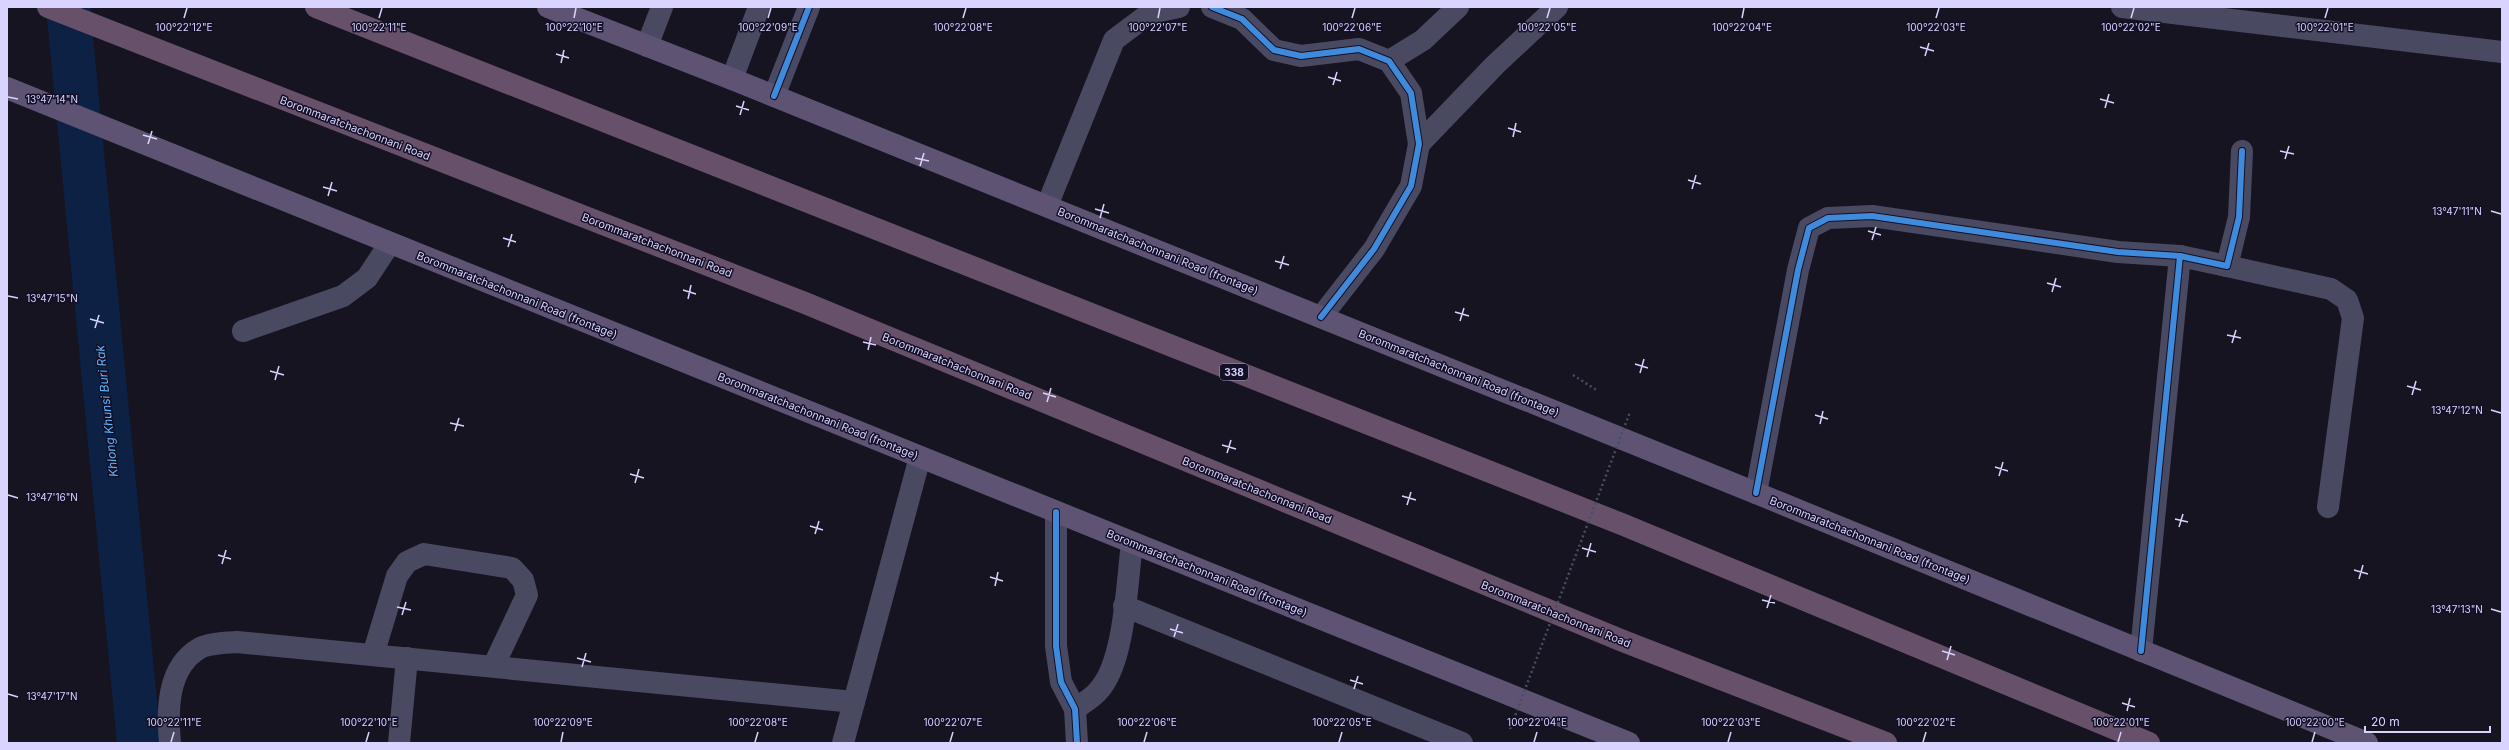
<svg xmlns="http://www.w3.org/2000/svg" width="2509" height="750" font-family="Inter,sans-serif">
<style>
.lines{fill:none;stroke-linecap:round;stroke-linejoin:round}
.canal{stroke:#0d2144;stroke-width:44}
.path{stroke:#44505f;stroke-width:2.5;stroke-dasharray:2 3;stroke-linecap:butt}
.minor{stroke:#4a4962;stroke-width:22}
.major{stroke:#5e5373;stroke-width:22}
.highway{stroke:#67516a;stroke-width:22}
.path-bridge{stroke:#44505f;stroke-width:2.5;stroke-dasharray:2 3;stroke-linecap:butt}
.cycleway-casing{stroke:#130f26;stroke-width:8}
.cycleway{stroke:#408adc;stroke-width:6}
.ticks{fill:none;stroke:#d9d4ff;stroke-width:1.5}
.labels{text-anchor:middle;stroke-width:3;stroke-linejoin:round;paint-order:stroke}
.shield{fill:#130f26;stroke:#9e99be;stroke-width:1}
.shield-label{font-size:10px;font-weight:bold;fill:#d9d4ff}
.street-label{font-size:11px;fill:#d9d4ff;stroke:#130f26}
.water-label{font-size:12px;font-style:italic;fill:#62b6ff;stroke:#130f26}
.ticks-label{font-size:10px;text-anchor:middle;fill:#d9d4ff;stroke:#130f26;stroke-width:3;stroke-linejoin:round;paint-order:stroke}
</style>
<rect width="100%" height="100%" fill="#161421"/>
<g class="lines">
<path class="canal" d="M68 7 139 743"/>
<path class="path" d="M1573 375 1598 391"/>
<g class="minor">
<path d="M1212 7 1242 19 1274 50 1301 56 1359 49 1389 61 1411 93 1419 144 1411 186 1374 249 1321 317"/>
<path d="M2122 7 2502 52"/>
<path d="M647 46 662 7"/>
<path d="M1389 61 1423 40 1458 7"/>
<path d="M732 79 759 7"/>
<path d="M774 96 809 7"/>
<path d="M1419 144 1495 65 1557 7"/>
<path d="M1047 206 1114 40 1150 13 1179 7"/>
<path d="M2227 266 2331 289 2347 300 2353 318 2328 507"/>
<path d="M243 331 343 296 367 278 390 243"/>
<path d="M1756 493 1798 270 1809 228 1828 218 1872 216 2118 252 2180 256 2227 266 2239 217 2242 151"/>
<path d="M1056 512V646L1061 682 1075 709 1077 743"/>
<path d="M1124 606 1462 743"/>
<path d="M2141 651 2180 256"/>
<path d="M373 655 397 576 407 562 424 554 512 568 523 580 527 595 494 665"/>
<path d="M1075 709C1083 703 1093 698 1099 690 1125 662 1127 581 1132 543"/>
<path d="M170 743C167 710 167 667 200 648 209 643 226 643 237 642L854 702"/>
<path d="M399 743 407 658"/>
<path d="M843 743 920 457"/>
</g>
<g class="major">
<path d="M548 7 732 79 1756 493 2367 743"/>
<path d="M7 88 1629 743"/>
</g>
<g class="highway">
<path d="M48 7 805 303 1623 641 1886 743"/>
<path d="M316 7 1624 525 2149 743"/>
</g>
<path class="path-bridge" d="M1510 729 1630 412"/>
<defs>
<g id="cycleway">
<path d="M1212 7 1242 19 1274 50 1301 56 1359 49 1389 61 1411 93 1419 144 1411 186 1374 249 1321 317"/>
<path d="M774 96 809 7"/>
<path d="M1756 493 1798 270 1809 228 1828 218 1872 216 2118 252 2180 256 2227 266 2239 217 2242 151"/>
<path d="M1056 512V646L1061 682 1075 709 1077 743"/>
<path d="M2141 651 2180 256"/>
</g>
</defs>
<use href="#cycleway" class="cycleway-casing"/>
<use href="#cycleway" class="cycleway"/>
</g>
<path class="ticks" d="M184 18 187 8M379 18 382 8M574 18 576 8M768 18 771 8M963 18 966 8M1158 18 1160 8M1352 18 1355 8M1547 18 1550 8M1742 18 1744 8M1936 18 1939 8M2131 18 2134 8M2325 18 2328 8M1920 47 1934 51M556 54 569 58M1925 56 1929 43M561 63 564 50M1328 77 1341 81M1333 85 1337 72M8 97 18 99M2100 99 2114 103M736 106 749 110M2105 108 2109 94M740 115 744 101M1508 128 1521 132M143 135 157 139M1513 137 1516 123M148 144 152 131M2280 151 2294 154M915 158 929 161M2285 159 2289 146M920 166 924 153M1688 180 1701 184M323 187 337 191M1692 189 1696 175M328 196 332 182M1095 209 1109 213M2491 211 2501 214M1100 218 1104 204M1868 231 1881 235M503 238 516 242M1872 240 1876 227M508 247 512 234M1275 261 1289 265M1280 269 1284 256M2047 283 2061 287M683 290 696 294M2052 292 2056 278M8 296 18 298M688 299 691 285M1455 312 1469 316M90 319 104 323M1460 321 1464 308M95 328 99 315M2227 335 2241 338M863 342 876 345M2232 343 2236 330M868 350 871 337M1635 364 1648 368M270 371 284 375M1640 373 1644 359M275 380 279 366M2407 386 2421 390M1043 393 1056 397M2412 395 2416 381M1047 402 1051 388M2491 410 2501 413M1815 415 1828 419M450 423 464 426M1820 424 1823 411M455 431 459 418M1222 445 1236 449M1227 453 1231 440M1995 467 2008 471M630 474 644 478M1999 476 2003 462M635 483 639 469M8 495 18 498M1402 496 1416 500M1407 505 1411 492M2175 519 2188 522M810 526 823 530M2179 527 2183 514M815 534 819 521M1582 548 1596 552M218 555 231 559M1587 557 1591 543M222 564 226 550M2354 570 2368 574M990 577 1003 581M2359 579 2363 565M995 586 998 572M1762 600 1775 603M397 607 411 610M1767 608 1771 595M2491 609 2501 612M402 615 406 602M1170 629 1183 633M1174 637 1178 624M1942 651 1955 655M577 658 591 662M1947 660 1951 646M582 667 586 653M1350 680 1363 684M1354 689 1358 676M8 694 18 697M2122 703 2135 707M2127 711 2130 698M171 742 174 732M366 742 369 732M561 742 563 732M755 742 758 732M950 742 953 732M1144 742 1147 732M1339 742 1342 732M1534 742 1537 732M1728 742 1731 732M1923 742 1926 732M2118 742 2121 732M2312 742 2315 732"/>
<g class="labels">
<rect class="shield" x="1220" y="364" width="28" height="16" rx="3"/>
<g class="shield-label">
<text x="1234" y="376">338</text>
</g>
<g class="street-label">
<text transform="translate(355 128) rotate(21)" y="4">Borommaratchachonnani Road</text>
<text transform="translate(657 245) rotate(21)" y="4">Borommaratchachonnani Road</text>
<text transform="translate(1158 251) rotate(22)" y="4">Borommaratchachonnani Road (frontage)</text>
<text transform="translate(517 295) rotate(22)" y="4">Borommaratchachonnani Road (frontage)</text>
<text transform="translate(957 366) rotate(22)" y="4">Borommaratchachonnani Road</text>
<text transform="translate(1459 373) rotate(22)" y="4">Borommaratchachonnani Road (frontage)</text>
<text transform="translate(818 416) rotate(22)" y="4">Borommaratchachonnani Road (frontage)</text>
<text transform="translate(1257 490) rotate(22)" y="4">Borommaratchachonnani Road</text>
<text transform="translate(1870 540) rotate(22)" y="4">Borommaratchachonnani Road (frontage)</text>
<text transform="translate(1207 573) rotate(22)" y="4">Borommaratchachonnani Road (frontage)</text>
<text transform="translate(1556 614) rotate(22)" y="4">Borommaratchachonnani Road</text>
</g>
<g class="water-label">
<text transform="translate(107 411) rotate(-96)" y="4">Khlong Khunsi Buri Rak</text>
</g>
</g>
<g class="ticks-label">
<text x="184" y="31">100°22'12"E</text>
<text x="379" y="31">100°22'11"E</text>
<text x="574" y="31">100°22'10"E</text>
<text x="768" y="31">100°22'09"E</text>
<text x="963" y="31">100°22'08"E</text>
<text x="1158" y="31">100°22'07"E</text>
<text x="1352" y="31">100°22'06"E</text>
<text x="1547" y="31">100°22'05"E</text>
<text x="1742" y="31">100°22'04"E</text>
<text x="1936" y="31">100°22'03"E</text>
<text x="2131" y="31">100°22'02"E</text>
<text x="2325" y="31">100°22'01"E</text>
<text x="52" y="103">13°47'14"N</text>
<text x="2457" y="215">13°47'11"N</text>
<text x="52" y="302">13°47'15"N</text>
<text x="2457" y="414">13°47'12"N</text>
<text x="52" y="501">13°47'16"N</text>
<text x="2457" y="613">13°47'13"N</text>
<text x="52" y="700">13°47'17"N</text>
<text x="174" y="726">100°22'11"E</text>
<text x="369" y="726">100°22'10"E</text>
<text x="563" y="726">100°22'09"E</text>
<text x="758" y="726">100°22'08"E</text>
<text x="953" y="726">100°22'07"E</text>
<text x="1147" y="726">100°22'06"E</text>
<text x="1342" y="726">100°22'05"E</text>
<text x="1537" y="726">100°22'04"E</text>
<text x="1731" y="726">100°22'03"E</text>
<text x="1926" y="726">100°22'02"E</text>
<text x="2121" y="726">100°22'01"E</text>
<text x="2315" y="726">100°22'00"E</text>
</g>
<rect width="2509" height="750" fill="none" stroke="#d9d4ff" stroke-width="16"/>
<path d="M2365 726v6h125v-6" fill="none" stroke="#d9d4ff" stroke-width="2"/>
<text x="2371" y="726" font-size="12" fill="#d9d4ff" stroke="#130f26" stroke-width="3" paint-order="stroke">20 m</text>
</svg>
